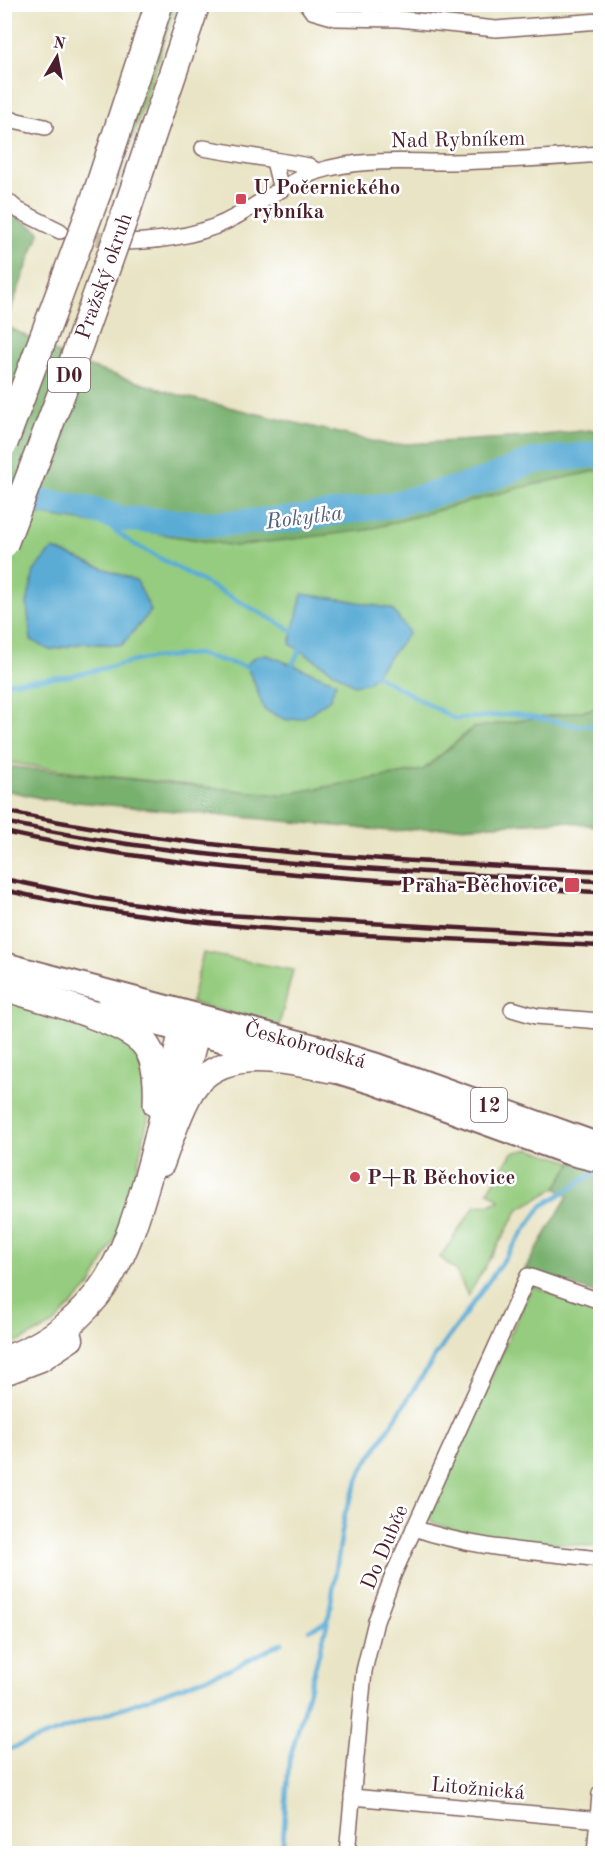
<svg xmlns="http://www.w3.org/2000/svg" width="605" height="1858" font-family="'Old Standard TT',serif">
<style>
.green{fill:#95cc7f;stroke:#707655;stroke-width:1.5;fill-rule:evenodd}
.forest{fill:#78b06e;stroke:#61684c;stroke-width:1.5}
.water{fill:#5aacd5;stroke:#526680;stroke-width:1.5}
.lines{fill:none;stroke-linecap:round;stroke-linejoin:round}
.stream{stroke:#5aacd5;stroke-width:4.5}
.river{stroke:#5aacd5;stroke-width:26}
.minor-tunnel{stroke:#c9bda6;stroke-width:15;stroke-dasharray:15 8;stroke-linecap:butt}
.minor-casing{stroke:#826461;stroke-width:18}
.primary-casing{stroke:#826461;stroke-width:26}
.trunk-casing{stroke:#826461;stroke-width:27}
.motorway-casing{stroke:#826461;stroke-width:30}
.minor{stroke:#fff;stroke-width:15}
.primary{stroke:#fff;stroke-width:22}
.trunk{stroke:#fff;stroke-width:24}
.motorway{stroke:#fff;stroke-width:27}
.rail{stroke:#4a1f2b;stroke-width:4.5}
.motorway-bridge-casing{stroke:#826461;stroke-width:30;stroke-linecap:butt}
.motorway-bridge{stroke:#fff;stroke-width:27}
.poi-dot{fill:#d1495b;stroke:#fff;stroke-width:2}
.labels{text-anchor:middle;stroke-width:5;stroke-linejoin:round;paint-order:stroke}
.shield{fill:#fff;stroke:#80626b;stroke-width:1.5}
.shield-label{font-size:20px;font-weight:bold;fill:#4a1f2b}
.street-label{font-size:21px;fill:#4a1f2b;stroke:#fff}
.poi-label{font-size:21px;font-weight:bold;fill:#4a1f2b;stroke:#fff;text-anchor:start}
.water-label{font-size:22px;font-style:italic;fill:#515e77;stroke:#fff}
</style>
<rect width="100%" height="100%" fill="#fff"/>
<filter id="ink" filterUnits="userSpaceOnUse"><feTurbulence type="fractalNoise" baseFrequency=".0167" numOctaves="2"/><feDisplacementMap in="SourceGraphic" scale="12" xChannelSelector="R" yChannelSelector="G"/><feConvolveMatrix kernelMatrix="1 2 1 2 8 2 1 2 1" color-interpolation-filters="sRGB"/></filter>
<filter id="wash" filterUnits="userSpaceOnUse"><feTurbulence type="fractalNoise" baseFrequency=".008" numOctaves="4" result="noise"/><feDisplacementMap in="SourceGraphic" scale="24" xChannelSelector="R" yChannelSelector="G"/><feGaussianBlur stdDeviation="1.35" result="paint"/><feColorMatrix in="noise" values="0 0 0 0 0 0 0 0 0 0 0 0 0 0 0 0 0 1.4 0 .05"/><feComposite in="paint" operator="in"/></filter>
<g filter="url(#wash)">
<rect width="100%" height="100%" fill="#e9e4c5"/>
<g class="green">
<path d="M170 5H176L116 189 111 188Z"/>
<path d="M600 470V708L473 728 423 770 280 795 97 775 5 762V509L523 487ZM151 611 122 645 83 643 49 650ZM246 665 335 682V683L330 699 254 682Z"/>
<path d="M203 953 293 970 279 1026 191 1003Z"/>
<path d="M5 1000 79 1019 139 1051 150 1110 128 1206 115 1239 91 1285 54 1324 5 1349Z"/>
<path d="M530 1149 572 1162 556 1188 519 1209 468 1296 456 1271 440 1257 475 1206 488 1205 500 1201 488 1191 512 1153Z"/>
<path d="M532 1286 600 1311V1547C570 1544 444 1538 428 1518Z"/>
</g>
<g class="forest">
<path d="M5 210 40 231 5 325Z"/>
<path d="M5 325 77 363 182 396 389 445 525 437 600 429V470L523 487 367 530 235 546 5 509Z"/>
<path d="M600 708V827L563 821 391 831 44 799 5 790V766L280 795 423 770 473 728Z"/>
<path d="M572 1162 600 1166V1295L525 1269 568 1196 556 1188Z"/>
</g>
<g class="water">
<path d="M53 549 137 581 151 611 122 645 83 643 49 650 31 640 27 604 34 571Z"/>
<path d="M302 594 347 600 392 609 409 633 369 682 354 685 290 644Z"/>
<path d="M267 655 336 682 330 699 303 718 287 720 264 710 254 682 246 665 255 657Z"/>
</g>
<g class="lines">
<g class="stream">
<path d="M84 508 132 543 297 633"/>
<path d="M290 670 302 645"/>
<path d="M370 672 455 719 516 714 579 726 600 725"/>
<path d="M4 683 70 676 144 659 197 654 251 668"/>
<path d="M309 1630 328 1621"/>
<path d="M4 1751 230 1669 282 1643"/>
<path d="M282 1854 289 1762 328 1621 345 1513 362 1470 434 1358 542 1206 598 1171"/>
</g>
<path class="river" d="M4 489 44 502 84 508 123 519 214 524 293 519 389 505 477 483 533 461 600 454"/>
</g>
</g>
<g filter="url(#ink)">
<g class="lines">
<path class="minor-tunnel" d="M74 235 122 242"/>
<defs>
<g id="minor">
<path d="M307 4 312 11 336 18 399 19 496 29 600 21"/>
<path d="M4 118 45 127"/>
<path d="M203 148 309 166 316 171"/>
<path d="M274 161 281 190"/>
<path d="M4 198 18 210 60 231"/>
<path d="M125 242C162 241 202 236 235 217 259 204 294 178 319 171 360 158 404 162 446 162 497 161 549 158 600 154"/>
<path d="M512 1009 536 1016 600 1021"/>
<path d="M414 1528C474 1549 538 1552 600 1559"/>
<path d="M352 1797 600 1820"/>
<path d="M347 1854 364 1671 376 1621 394 1573 528 1276 600 1301"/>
<path d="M595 1854 600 1794"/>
</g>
<g id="primary">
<path id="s1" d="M4 964 314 1046 377 1065 600 1145"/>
<path d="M103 1011 286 1056"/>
<path d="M318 1066 374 1083 568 1153 600 1161"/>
</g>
<g id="trunk">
<path d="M185 1079 197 1033"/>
<path d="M162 1164C171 1140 179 1113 192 1091 222 1043 289 1063 335 1071"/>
<path d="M4 1373 41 1359 71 1339"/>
</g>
<g id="motorway">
<path d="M97 193 159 4"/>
<path d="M129 204 196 4"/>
<path d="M4 987C39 998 119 1018 143 1042 157 1057 158 1084 157 1104"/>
<path d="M4 1360C41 1348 73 1325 97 1295 124 1260 137 1215 149 1173 162 1126 172 1078 183 1030"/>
</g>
</defs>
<use href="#minor" class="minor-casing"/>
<use href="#primary" class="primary-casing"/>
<use href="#trunk" class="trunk-casing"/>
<use href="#motorway" class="motorway-casing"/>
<use href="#minor" class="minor"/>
<use href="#primary" class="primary"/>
<use href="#trunk" class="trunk"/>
<use href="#motorway" class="motorway"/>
<g class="rail">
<path d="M4 811C201 853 401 861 600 871"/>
<path d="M4 822C201 864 401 871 600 881"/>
<path d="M4 832C200 875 401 882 600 892"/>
<path d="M4 879 96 898 209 914 600 936"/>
<path d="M4 890C200 935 401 936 600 946"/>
</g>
<defs>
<g id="motorway-bridge">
<path d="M4 443 97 193"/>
<path id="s2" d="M4 544 65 384 129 204"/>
</g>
</defs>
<use href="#motorway-bridge" class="motorway-bridge-casing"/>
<use href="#motorway-bridge" class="motorway-bridge"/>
</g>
</g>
<g class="poi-dot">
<rect x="235" y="193" width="12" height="12" rx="3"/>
<rect x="564" y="877" width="16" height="16" rx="3"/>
<circle cx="355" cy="1177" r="6"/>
</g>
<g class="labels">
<g class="shield">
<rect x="48" y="358" width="42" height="34" rx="4.5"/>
<rect x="471" y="1088" width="36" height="34" rx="4.5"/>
</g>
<g class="shield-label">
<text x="69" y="382">D0</text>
<text x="489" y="1112">12</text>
</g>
<g class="street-label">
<text transform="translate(458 139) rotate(-1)" y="7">Nad Rybníkem</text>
<text dy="7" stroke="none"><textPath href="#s2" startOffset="286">Pražský okruh</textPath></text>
<text dy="7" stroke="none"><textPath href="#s1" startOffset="312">Českobrodská</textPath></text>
<text transform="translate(384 1547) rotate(-67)" y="7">Do Dubče</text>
<text transform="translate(478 1788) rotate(5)" y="7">Litožnická</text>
</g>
<g class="poi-label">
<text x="253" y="194">U Počernického<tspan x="253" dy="24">rybníka</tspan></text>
<text x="558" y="892" text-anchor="end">Praha-Běchovice</text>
<text x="367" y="1184">P+R Běchovice</text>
</g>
<g class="water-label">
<text transform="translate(304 516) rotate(-7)" y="8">Rokytka</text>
</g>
</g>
<rect width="605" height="1858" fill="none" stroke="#fff" stroke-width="24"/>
<g transform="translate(57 57) rotate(10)" stroke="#ffffff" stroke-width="4.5" paint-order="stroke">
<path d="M0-4.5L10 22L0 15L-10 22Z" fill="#4a1f2b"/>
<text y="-9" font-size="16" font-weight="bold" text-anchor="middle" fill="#4a1f2b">N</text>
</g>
</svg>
